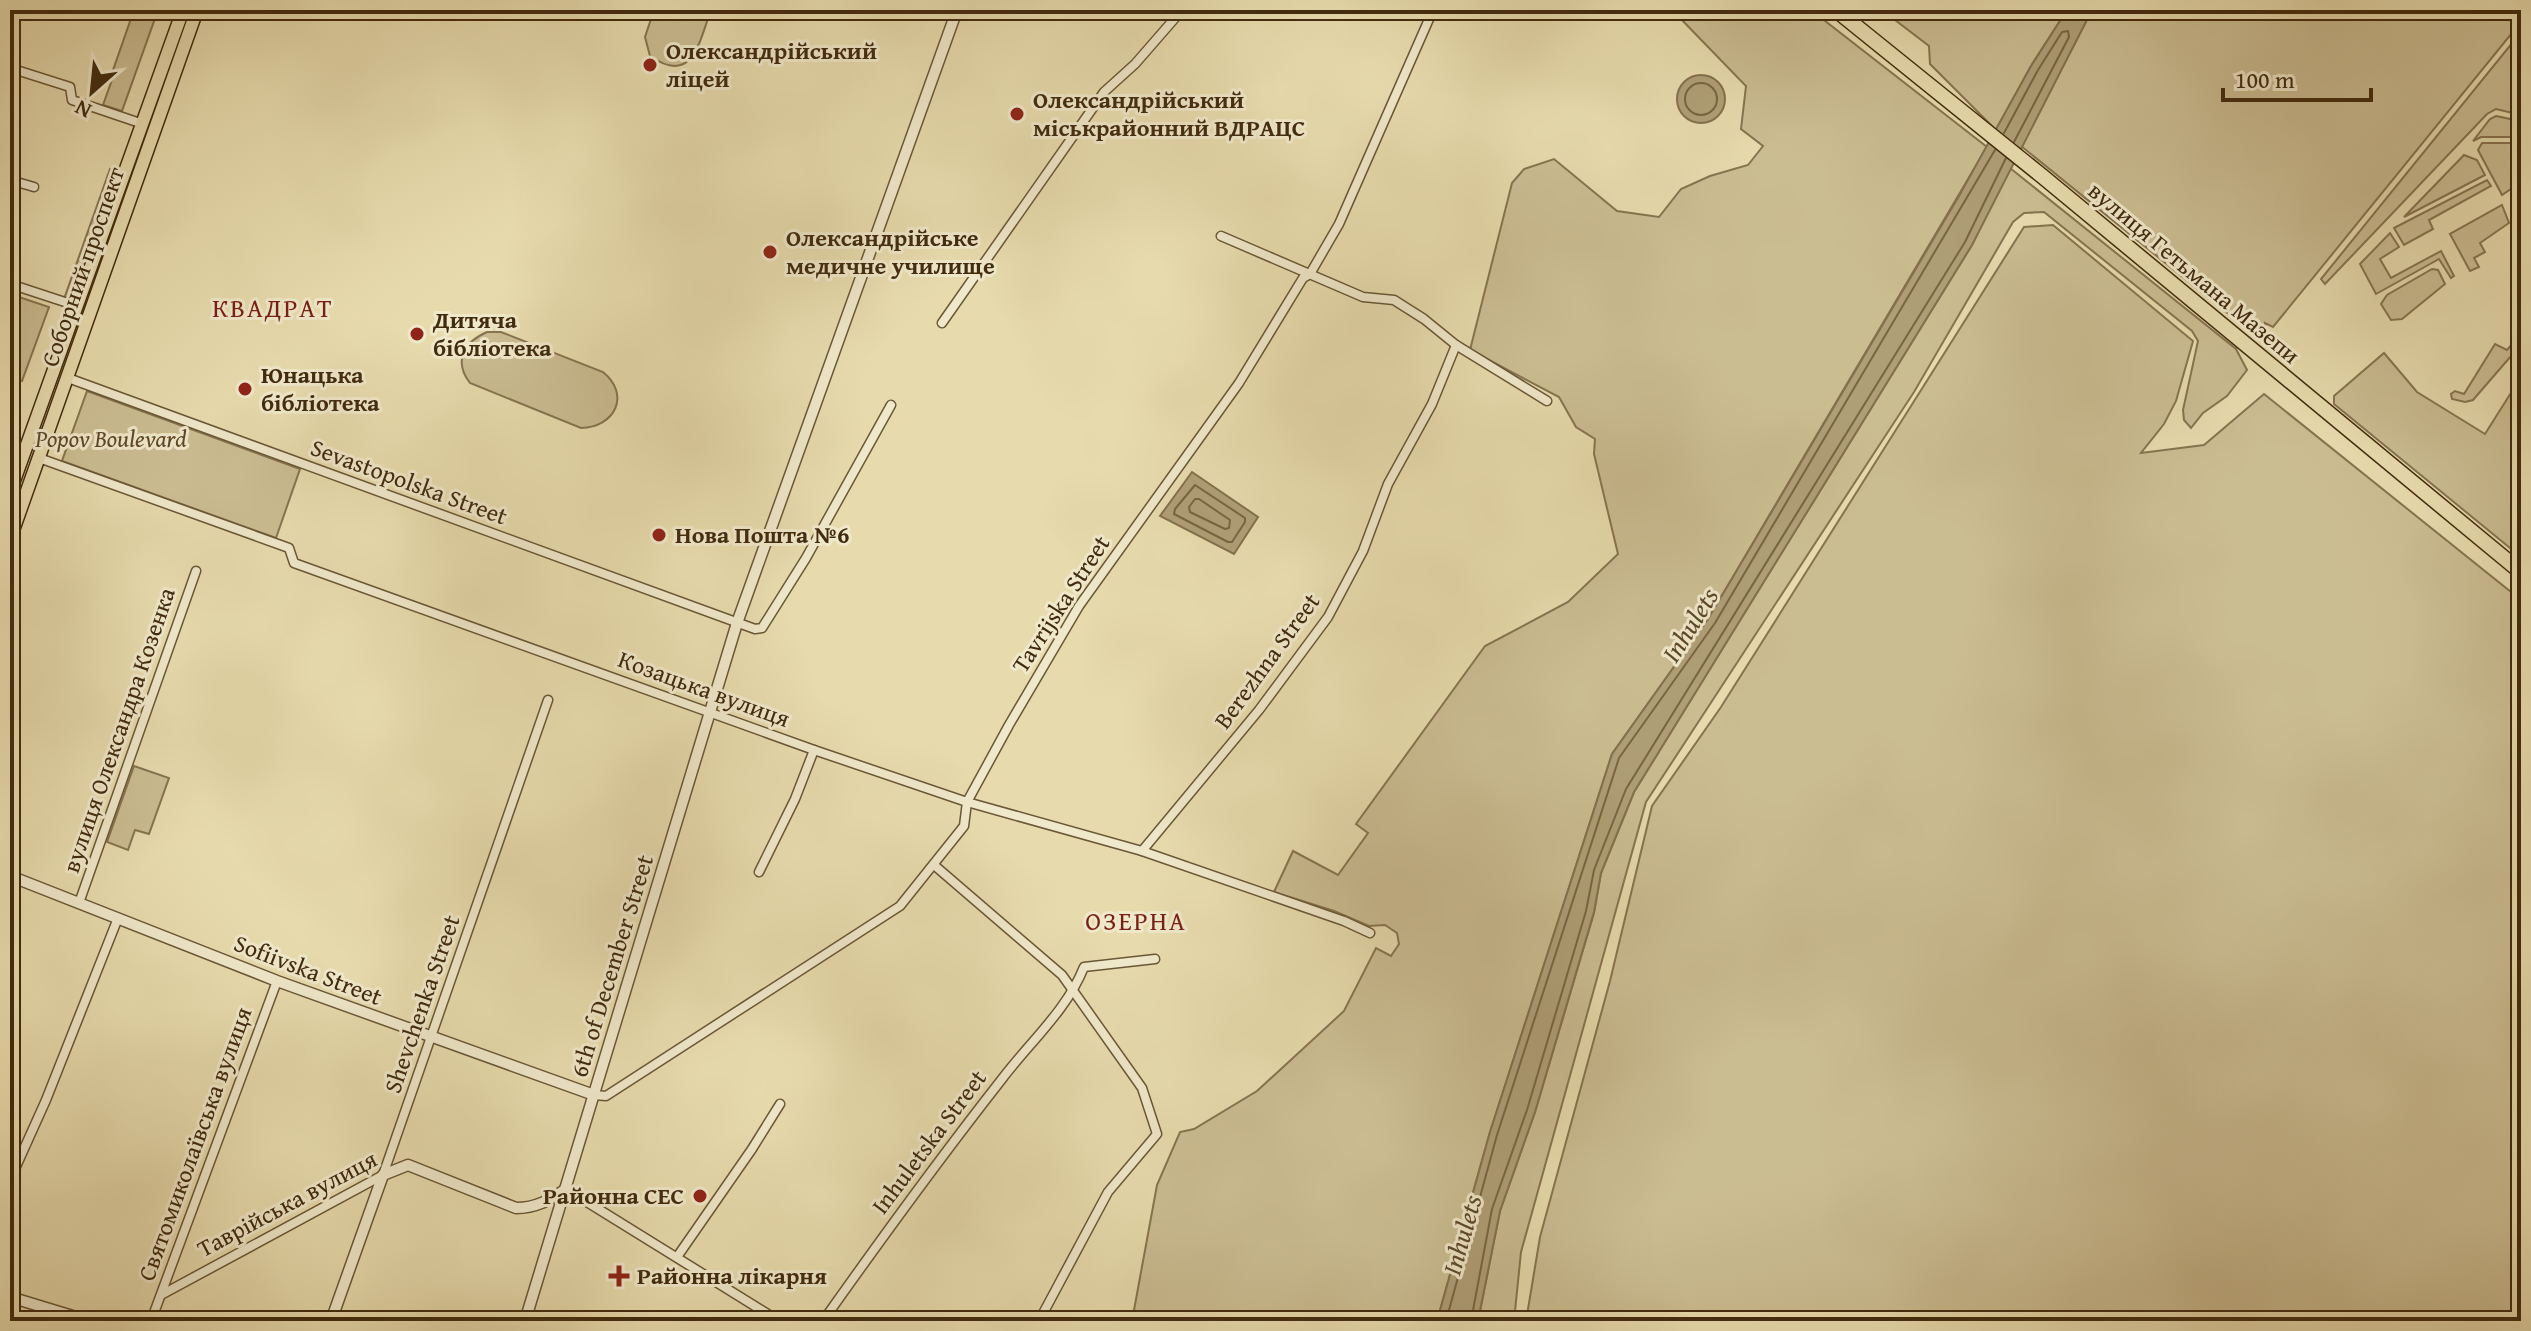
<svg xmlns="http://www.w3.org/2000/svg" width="2531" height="1331" font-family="'Gentium Book Plus',serif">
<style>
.green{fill:#cbbd92;stroke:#867450;stroke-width:2}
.water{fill:#af9f77;stroke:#83714d;stroke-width:2}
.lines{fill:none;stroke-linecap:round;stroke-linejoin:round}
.shore{stroke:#786542;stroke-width:2}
.minor-casing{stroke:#6a5736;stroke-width:11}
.tertiary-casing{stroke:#6a5736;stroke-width:13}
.primary-casing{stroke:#412b0e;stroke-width:15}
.trunk-casing{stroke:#412b0e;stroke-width:17}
.minor{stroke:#efe8ca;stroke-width:8}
.tertiary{stroke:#efe8ca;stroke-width:10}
.primary{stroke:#e7dbad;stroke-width:12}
.trunk{stroke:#e7dbad;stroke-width:14}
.poi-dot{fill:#8f2418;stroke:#efe8ca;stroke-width:3}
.labels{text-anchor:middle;stroke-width:6;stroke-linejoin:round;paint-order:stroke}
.poi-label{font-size:24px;font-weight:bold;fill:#412b0e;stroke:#efe8ca;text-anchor:start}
.street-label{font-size:24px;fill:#412b0e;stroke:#efe8ca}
.park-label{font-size:24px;font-style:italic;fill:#5d4828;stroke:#efe8ca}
.neighbourhood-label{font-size:26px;letter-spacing:2px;fill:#7a1f14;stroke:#efe8ca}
.water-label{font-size:26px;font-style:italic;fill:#5c4828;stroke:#efe8ca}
</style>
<rect width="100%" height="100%" fill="#e7dbad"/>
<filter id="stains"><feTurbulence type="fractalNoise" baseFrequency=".0025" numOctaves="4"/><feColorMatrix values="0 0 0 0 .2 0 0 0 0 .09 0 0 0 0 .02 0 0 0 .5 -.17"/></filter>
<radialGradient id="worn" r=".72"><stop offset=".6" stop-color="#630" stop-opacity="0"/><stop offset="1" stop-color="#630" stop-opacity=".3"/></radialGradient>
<g class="green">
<path d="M134 10H158L122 111 103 105 114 74 112 73Z"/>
<path d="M654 10H711C699 42 693 86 650 56L645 37Z"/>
<path d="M1603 10H1811L1987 147 1708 619 1612 754 1490 1132 1437 1321H1132L1157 1185 1180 1132 1194 1129 1257 1091 1344 1011 1376 948 1391 956 1399 944 1397 933 1385 925 1369 926 1334 911 1274 892 1293 851 1338 875 1368 833 1356 824 1485 646 1568 602 1618 554 1594 454 1595 439 1576 427 1559 397 1470 350 1512 183 1524 169 1554 159 1617 211 1659 217 1681 189 1710 176 1748 165 1763 146 1741 129 1746 86 1679 17 1613 15Z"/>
<path d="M1882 10H2067L2031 66 1996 130 1930 64 1929 46Z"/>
<path d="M2092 10H2521V22L2273 327 2265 323 2266 331 2258 338 2021 146Z"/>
<path d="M2521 32V115L2496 109 2487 114 2325 284 2321 279Z"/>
<path d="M2496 116 2515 120 2521 124V137H2481L2473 141 2490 119Z"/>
<path d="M2482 143H2521V182L2502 195 2478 150Z"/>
<path d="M2464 155 2477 160 2485 175 2404 217Z"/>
<path d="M2010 168 2236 349 2247 370 2227 396 2203 413 2191 428 2184 420 2183 410 2198 341 2192 331 2044 212 2024 213 2013 222 1914 392 1646 802 1521 1252 1514 1321H1478L1500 1211 1535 1112 1594 913 1601 873 1634 792 1972 245Z"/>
<path d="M110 169 113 171V188L73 302 64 299Z"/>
<path d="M2487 180 2491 186 2429 220 2433 229 2404 245 2394 228Z"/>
<path d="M2502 205 2509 223 2480 243 2485 252 2474 258 2479 267 2470 271 2450 234Z"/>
<path d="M2053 225 2193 341 2176 401 2164 424 2141 453 2204 445 2264 394 2521 600V1321H1526L1540 1237 1610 981 1652 806 1721 707 2024 227Z"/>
<path d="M2390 233 2399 247 2380 259 2391 278 2441 251 2454 276 2451 278 2439 259 2376 294 2360 264Z"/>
<path d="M2432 269 2438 270 2445 284 2402 319 2391 320 2381 304 2387 295Z"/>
<path d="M10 294 49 307 22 381 10 377Z"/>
<path d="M487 332H501L603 372C631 395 615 427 581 428L470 383C453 361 464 342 487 332Z"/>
<path d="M2513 343 2518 348 2473 400 2465 402 2452 399 2451 394 2455 391 2464 394 2495 344 2507 350Z"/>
<path d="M2384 353 2417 392 2485 434 2521 377V557L2334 404V396Z"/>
<path d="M87 391 300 469 276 538 62 461Z"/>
<path d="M134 766 169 778 149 834 135 830 128 850 107 842Z"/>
</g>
<g class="water">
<path d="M2067 10H2092L1972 245 1634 792 1601 873 1594 912 1535 1112 1500 1211 1478 1321H1437L1490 1132 1612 754 1708 619 1959 196 2031 66Z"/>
<circle cx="1701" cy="99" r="24"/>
<path d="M1192 472 1258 517 1234 554 1160 516Z"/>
</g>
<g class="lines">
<g class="shore">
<circle cx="1701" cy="99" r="16"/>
<path d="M2004 133 2038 70 2062 32 2068 31 2069 37 2014 142"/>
<path d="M1195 485 1245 518V522L1232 542H1228L1174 514 1175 509Z"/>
<path d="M1195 499H1199L1230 520 1229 528 1225 529 1190 512 1189 507Z"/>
<path d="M1446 1321 1497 1135 1619 758 1715 623 1995 150"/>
<path d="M1471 1321 1492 1209 1527 1110 1586 911 1594 870 1626 789 1965 242 2006 158"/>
</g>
<defs>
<g id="minor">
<path d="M10 68 70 87 72 100 143 124"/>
<path d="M10 180 34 187"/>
<path d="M1221 236 1363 297 1394 300 1424 319 1456 345 1547 401"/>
<path d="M10 284 77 306"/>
<path d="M942 323 1104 92 1135 64 1182 10"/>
<path d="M68 378 755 629 762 628 806 558 891 405"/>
<path d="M39 458 289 548 294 563 814 750 967 802 1142 851 1344 921 1370 933"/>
<path d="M1142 851 1259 710 1328 617 1363 551 1388 484 1432 404 1456 345"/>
<path d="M934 865 1062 975 1142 1088 1157 1134 1108 1192 1039 1321"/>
<path d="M759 872 795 799 814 750"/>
<path d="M79 903 196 571"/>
<path d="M594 1095 606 1096 900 906 964 826 967 802 1009 725 1079 606 1239 383 1303 278 1310 274 1339 224 1433 10"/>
<path d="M10 1180 46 1100 118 918"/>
<path d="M566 1189 779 1321"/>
<path d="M677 1257 752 1149 780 1104"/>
<path d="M161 1295 383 1175 548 700"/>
<path d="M151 1321 277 981"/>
<path d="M823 1321C881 1239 940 1158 1002 1079 1030 1042 1067 1010 1084 967L1155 959"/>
</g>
<g id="tertiary">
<path d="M10 876 277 981 594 1095"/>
<path d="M10 1297 89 1321"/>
<path d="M331 1321 383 1175 408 1165 516 1208C536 1208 550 1200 566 1189"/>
<path d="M525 1321 737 623 957 10"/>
</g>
<g id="primary">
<path d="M10 492 183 10"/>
<path d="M10 539 197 10"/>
</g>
<path id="trunk" d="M1836 10 2042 176 2521 572"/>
</defs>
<use href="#minor" class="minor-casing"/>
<use href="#tertiary" class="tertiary-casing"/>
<use href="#primary" class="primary-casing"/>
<use href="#trunk" class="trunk-casing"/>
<use href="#minor" class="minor"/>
<use href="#tertiary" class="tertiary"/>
<use href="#primary" class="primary"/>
<use href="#trunk" class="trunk"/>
</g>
<g class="poi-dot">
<circle cx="650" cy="65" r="8"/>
<circle cx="1017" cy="114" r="8"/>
<circle cx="770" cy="252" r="8"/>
<circle cx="417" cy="334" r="8"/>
<circle cx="245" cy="389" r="8"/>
<circle cx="659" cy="535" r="8"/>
<circle cx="700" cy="1196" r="8"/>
<path d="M615 1264h8v8h8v8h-8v8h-8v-8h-8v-8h8z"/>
</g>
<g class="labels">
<g class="poi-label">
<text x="666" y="59">Олександрійський<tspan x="666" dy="28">ліцей</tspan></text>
<text x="1033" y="108">Олександрійський<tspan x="1033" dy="28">міськрайонний ВДРАЦС</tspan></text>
<text x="786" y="246">Олександрійське<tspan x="786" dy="28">медичне училище</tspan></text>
<text x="433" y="328">Дитяча<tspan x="433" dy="28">бібліотека</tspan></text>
<text x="261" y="383">Юнацька<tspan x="261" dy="28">бібліотека</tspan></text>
<text x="675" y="543">Нова Пошта №6</text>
<text x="684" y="1204" text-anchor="end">Районна СЕС</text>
<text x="637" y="1284">Районна лікарня</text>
</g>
<g class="street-label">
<text transform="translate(83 267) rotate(-71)" y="8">Соборний проспект</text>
<text transform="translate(2194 273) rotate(40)" y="8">вулиця Гетьмана Мазепи</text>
<text transform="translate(409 482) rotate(20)" y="8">Sevastopolska Street</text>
<text transform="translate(1061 604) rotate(-57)" y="8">Tavrijska Street</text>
<text transform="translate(1267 661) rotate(-54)" y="8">Berezhna Street</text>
<text transform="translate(704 689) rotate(20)" y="8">Козацька вулиця</text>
<text transform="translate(119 730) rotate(-71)" y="8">вулиця Олександра Козенка</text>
<text transform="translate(612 966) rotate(-73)" y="8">6th of December Street</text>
<text transform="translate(308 970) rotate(21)" y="8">Sofiivska Street</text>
<text transform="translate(422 1004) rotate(-71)" y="8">Shevchenka Street</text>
<text transform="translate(929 1142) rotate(-53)" y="8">Inhuletska Street</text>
<text transform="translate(195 1144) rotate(-70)" y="8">Святомиколаївська вулиця</text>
<text transform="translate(287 1204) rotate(-28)" y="8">Таврійська вулиця</text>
</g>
<g class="park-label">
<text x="111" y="447">Popov Boulevard</text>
</g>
<g class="neighbourhood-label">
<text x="273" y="317">КВАДРАТ</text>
<text x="1136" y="930">ОЗЕРНА</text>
</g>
<g class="water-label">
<text transform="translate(1690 625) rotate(-58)" y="9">Inhulets</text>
<text transform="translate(1462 1235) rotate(-74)" y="9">Inhulets</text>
</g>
</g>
<rect width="2531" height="1331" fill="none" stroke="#e7dbad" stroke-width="40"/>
<rect x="12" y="12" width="2507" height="1307" fill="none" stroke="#412b0e" stroke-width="4"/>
<rect x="20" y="20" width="2491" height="1291" fill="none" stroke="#412b0e" stroke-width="2"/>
<g transform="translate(92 92) rotate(207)" stroke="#efe8ca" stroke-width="6" paint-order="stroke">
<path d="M0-6L14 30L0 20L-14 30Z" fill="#412b0e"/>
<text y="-12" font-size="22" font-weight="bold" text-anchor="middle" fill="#412b0e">N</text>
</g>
<path d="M2223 88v12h148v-12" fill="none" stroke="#412b0e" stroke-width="4"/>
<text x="2235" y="88" font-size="24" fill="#412b0e" stroke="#efe8ca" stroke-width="6" paint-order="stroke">100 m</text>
<rect width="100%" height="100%" filter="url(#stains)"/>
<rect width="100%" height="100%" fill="url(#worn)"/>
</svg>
